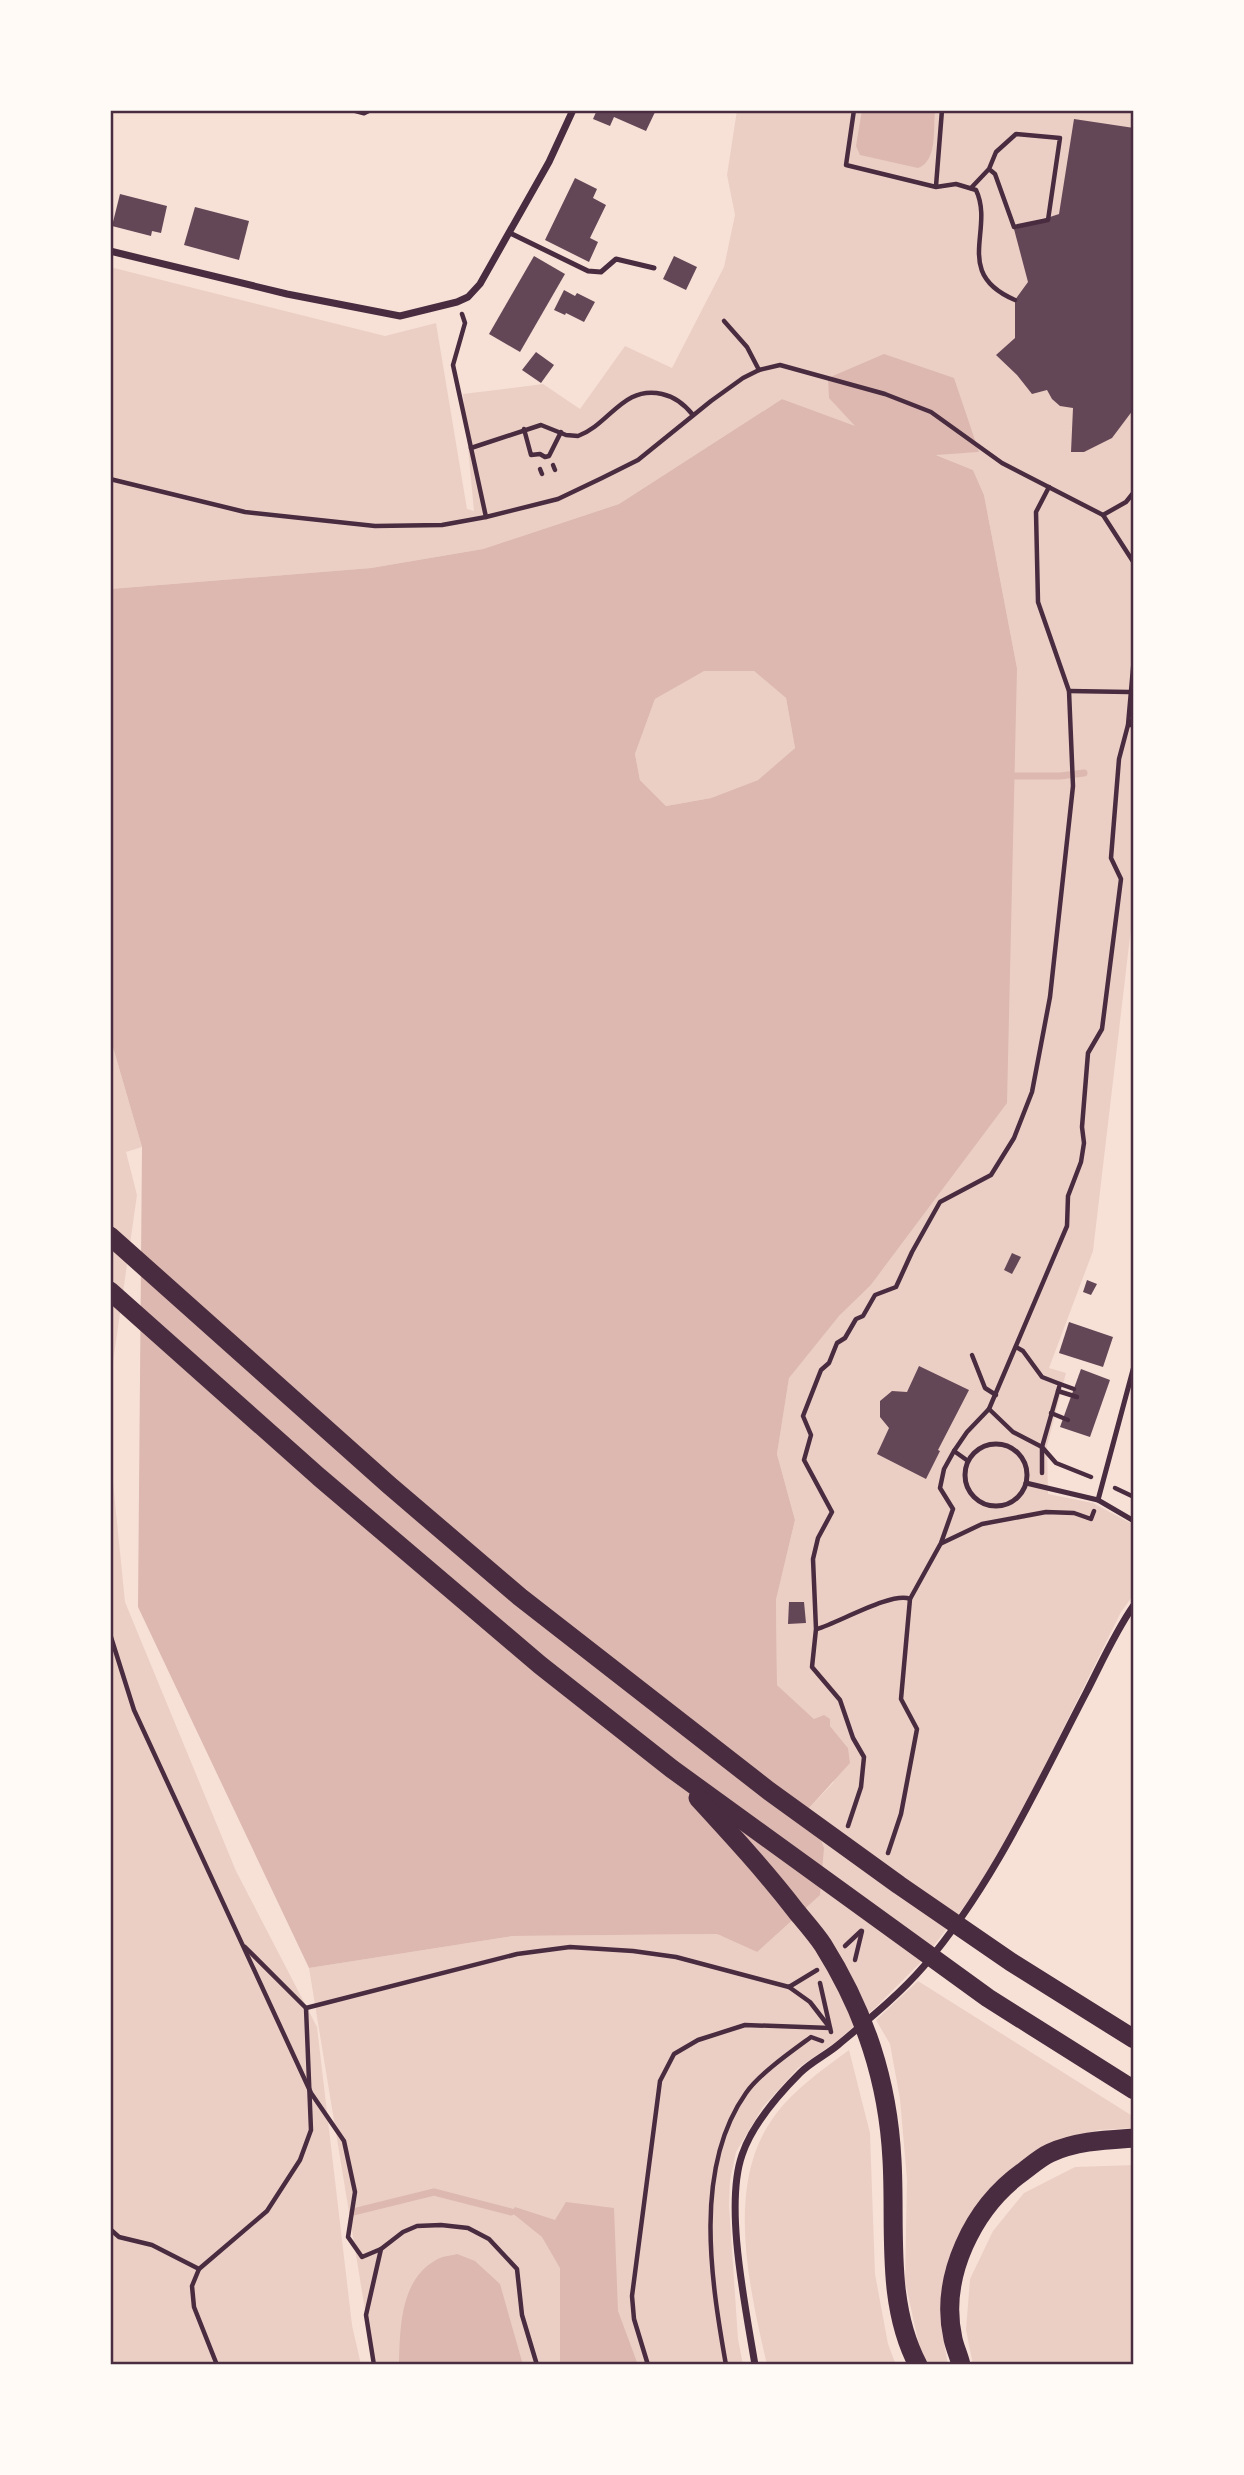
<svg xmlns="http://www.w3.org/2000/svg" width="1244" height="2475" font-family="Ubuntu,sans-serif">
<style>
.green{fill:#ebcfc5}
.water{fill:#dcb8b0;fill-rule:evenodd}
.lines{fill:none;stroke-linecap:round;stroke-linejoin:round}
.stream{stroke:#dcb8b0;stroke-width:7}
.building{fill:#644757}
.path{stroke:#4a2c40;stroke-width:4.5}
.service{stroke:#4a2c40;stroke-width:5}
.minor{stroke:#4a2c40;stroke-width:7}
.motorway{stroke:#4a2c40;stroke-width:19}
.neatline{fill:none;stroke:#4a2c40;stroke-width:2.5}
</style>
<rect width="100%" height="100%" fill="#f7e1d7"/>
<g class="green">
<path d="M737 110H1134V903L1093 1251 1049 1368 1066 1373 1047 1446 1048 1494 1093 1503 1134 1525V1594L1121 1612 1002 1852 973 1895 922 1961 877 2006 837 2041 798 2068 763 2107 736 2152 730 2181 729 2205 738 2339 743 2365H374L309 1968 513 1936 717 1934 757 1952 809 1808 833 1783 848 1748 830 1726 814 1719 777 1685 776 1600 795 1520 777 1454 789 1377 837 1318 870 1286 1017 668 984 495 973 470 934 454 979 452 856 427 782 399 619 504 483 549 371 568 110 589V267L385 336 436 323 467 509 474 511 463 394 543 384 580 409 625 346 672 368 724 267 735 215 727 175Z"/>
<path d="M704 670 754 671 786 698 795 748 758 780 711 798 666 806 640 780 635 754 655 699Z"/>
<path d="M110 1037 142 1147 126 1152 137 1195 110 1383Z"/>
<path d="M110 1452 125 1602 236 1871 317 2027 352 2325 361 2365H110Z"/>
<path d="M918 1981 1134 2117V2128L1098 2130 1049 2143 1008 2171 979 2202 957 2241 943 2282 941 2326 948 2365H928L920 2350 905 2281 907 2180 900 2099 890 2044 876 2020Z"/>
<path d="M849 2050 870 2133 875 2274 888 2344 896 2365H767C750 2291 725 2188 771 2121 791 2091 821 2071 849 2050Z"/>
<path d="M1134 2165V2365H973L966 2330 970 2279 993 2231 1024 2193 1075 2167Z"/>
</g>
<g class="water">
<path d="M862 110H935C933 128 938 161 918 168L860 155 856 146Z"/>
<path d="M884 354 954 378 979 452 936 455 973 470 984 495 1017 668 1007 1103 870 1286 839 1316 789 1378 777 1454 795 1520 776 1600 777 1685 814 1719 824 1715 830 1719V1726L848 1748 850 1763 809 1808 824 1848 820 1895 757 1952 717 1934 513 1936 309 1968 138 1607 142 1147 110 1037V589L371 568 483 549 619 504 782 399 855 426 829 398 828 378ZM704 671H754L786 698 795 748 758 780 711 798 666 806 640 780 635 754 655 699Z"/>
<path d="M566 2202 614 2208 618 2311 638 2365H560V2268L542 2237 511 2212 515 2207 555 2220Z"/>
<path d="M457 2254 475 2261 500 2284 523 2365H399C400 2328 400 2280 436 2260 442 2256 450 2256 457 2254Z"/>
</g>
<g class="lines">
<g class="stream">
<path d="M1015 776H1060L1084 773"/>
<path d="M353 2212 434 2192 511 2212"/>
</g>
</g>
<g class="building">
<path d="M597 110 604 112 605 110H656L646 131 614 117 610 126 593 119Z"/>
<path d="M1074 119 1134 128V402L1133 410 1112 438 1084 452H1071L1073 408 1060 406 1052 399 1047 390 1032 394 1017 375 996 355 1015 338V300L1028 282 1014 229 1059 214Z"/>
<path d="M575 178 597 189 593 198 606 205 590 238 598 242 589 262 545 240Z"/>
<path d="M120 194 167 206 161 233 152 231 151 236 112 226Z"/>
<path d="M195 207 249 221 239 260 184 245Z"/>
<path d="M534 256 565 274 520 352 489 334Z"/>
<path d="M674 256 697 267 686 290 663 279Z"/>
<path d="M564 290 575 296 577 293 595 302 584 322 566 313 565 315 554 310Z"/>
<path d="M536 352 554 365 541 383 522 370Z"/>
<path d="M1012 1253 1021 1257 1012 1274 1004 1270Z"/>
<path d="M1087 1280 1097 1284 1091 1295 1083 1292Z"/>
<path d="M1069 1322 1113 1337 1103 1367 1059 1353Z"/>
<path d="M919 1366 969 1390 938 1450 940 1451 926 1479 877 1454 889 1428 880 1417V1401L892 1391 907 1392Z"/>
<path d="M1081 1369 1110 1380 1090 1437 1060 1427Z"/>
<path d="M789 1602H804L806 1623 788 1624Z"/>
</g>
<g class="lines">
<g class="path">
<path d="M854 110 846 165 936 187 956 184 976 190C995 230 952 273 1015 300"/>
<path d="M936 186 942 110"/>
<path d="M971 188 989 169 996 152 1016 134 1060 138 1048 220 1014 227 995 174 989 169"/>
<path d="M462 314 465 323 453 365 486 517"/>
<path d="M724 321 747 347 759 370"/>
<path d="M524 429 531 455 540 454 545 457 549 456 561 432"/>
<path d="M471 448 541 425 566 435 578 436C610 424 623 385 662 394 676 397 685 405 693 415"/>
<path d="M553 465 555 470"/>
<path d="M540 469 542 474"/>
<path d="M110 479 245 512 375 526 442 525 486 517 558 499 602 478 638 460 711 401 743 378 759 370 780 365 885 394 931 412 1002 463 1103 515 1134 563"/>
<path d="M1103 515 1126 502 1134 492"/>
<path d="M1069 691 1129 692"/>
<path d="M1134 718 1128 725H1134"/>
<path d="M1016 1347 1023 1351 1042 1377 1060 1384 1042 1447V1473"/>
<path d="M972 1355 985 1388 996 1395"/>
<path d="M1060 1384 1074 1389"/>
<path d="M1058 1391 1077 1397"/>
<path d="M989 1409 1013 1432 1042 1447 1056 1463 1091 1477"/>
<path d="M1051 1413 1068 1420"/>
<path d="M954 1451 968 1461"/>
<path d="M1115 1488 1134 1497"/>
<path d="M942 1543 982 1524 1046 1512 1074 1513 1091 1519 1094 1511"/>
<path d="M817 1629C838 1623 893 1591 910 1599"/>
<path d="M110 1634 134 1710 311 2093 344 2141 355 2192 348 2237 362 2257 381 2249"/>
<path d="M848 1826 861 1787 864 1757 853 1738 840 1700 812 1667 816 1629 813 1559 818 1538 832 1512 804 1460 811 1435 803 1416 821 1370 829 1363 837 1343 845 1338 856 1319 863 1316 875 1295 896 1287 912 1252 940 1202 991 1175 1014 1138 1032 1092 1050 997 1073 786 1069 691 1038 602 1036 512 1049 487"/>
<path d="M888 1853 901 1814 917 1729 901 1699 910 1599 941 1543 953 1509 940 1488 944 1469 954 1451 967 1432 989 1409 1067 1226 1068 1196 1081 1162 1084 1143 1082 1127 1088 1053 1102 1029 1121 879 1111 858 1119 759 1128 725 1134 657"/>
<path d="M845 1946 861 1931"/>
<path d="M855 1960 862 1931"/>
<path d="M820 1983 831 2032"/>
<path d="M789 1987 810 2002 827 2024"/>
<path d="M306 2008 517 1954 570 1947 633 1951 676 1957 789 1987 817 1970"/>
<path d="M110 2229 119 2237 152 2245 199 2269"/>
<path d="M217 2365 194 2307 192 2286 199 2269 267 2211 300 2160 311 2130 306 2008 245 1947"/>
<path d="M374 2365 366 2315 381 2249 403 2232 417 2226 441 2225 468 2228 489 2239 517 2269 522 2315 537 2365"/>
<path d="M648 2365 634 2319 632 2296 660 2081 674 2054 698 2040 745 2025 830 2028"/>
<path d="M726 2365C711 2280 693 2168 746 2093 759 2074 792 2051 811 2037L822 2041"/>
</g>
<g class="service">
<path d="M353 110 364 113 370 110"/>
<path d="M510 233 588 271 601 272 616 259 654 268"/>
<circle cx="996" cy="1475" r="31"/>
<path d="M1026 1483 1098 1500 1134 1521"/>
<path d="M1098 1500 1134 1366"/>
</g>
<g class="minor">
<path d="M110 251 287 294 400 316 457 302 468 297 480 284 549 162 573 110"/>
<path d="M755 2365C746 2309 724 2207 742 2155 752 2125 778 2095 800 2073 811 2062 826 2055 838 2045 868 2020 899 1995 924 1966 993 1885 1037 1787 1086 1693 1101 1664 1115 1632 1134 1605"/>
</g>
<g class="motorway">
<path d="M110 1236 389 1485 520 1597 769 1791 899 1885 1011 1962 1134 2039"/>
<path d="M110 1291 319 1477 540 1665 672 1769 988 1998 1134 2090"/>
<path d="M698 1798C732 1835 766 1872 796 1911 805 1922 815 1933 823 1945 865 2012 888 2081 892 2160 896 2228 885 2303 918 2365"/>
<path d="M961 2365C959 2356 955 2348 953 2339 939 2277 973 2207 1024 2171 1032 2165 1041 2157 1050 2153 1077 2141 1105 2140 1134 2138"/>
</g>
</g>
<rect width="1244" height="2475" fill="none" stroke="#fffaf5" stroke-width="224"/>
<rect x="112" y="112" width="1020" height="2251" class="neatline"/>
</svg>
